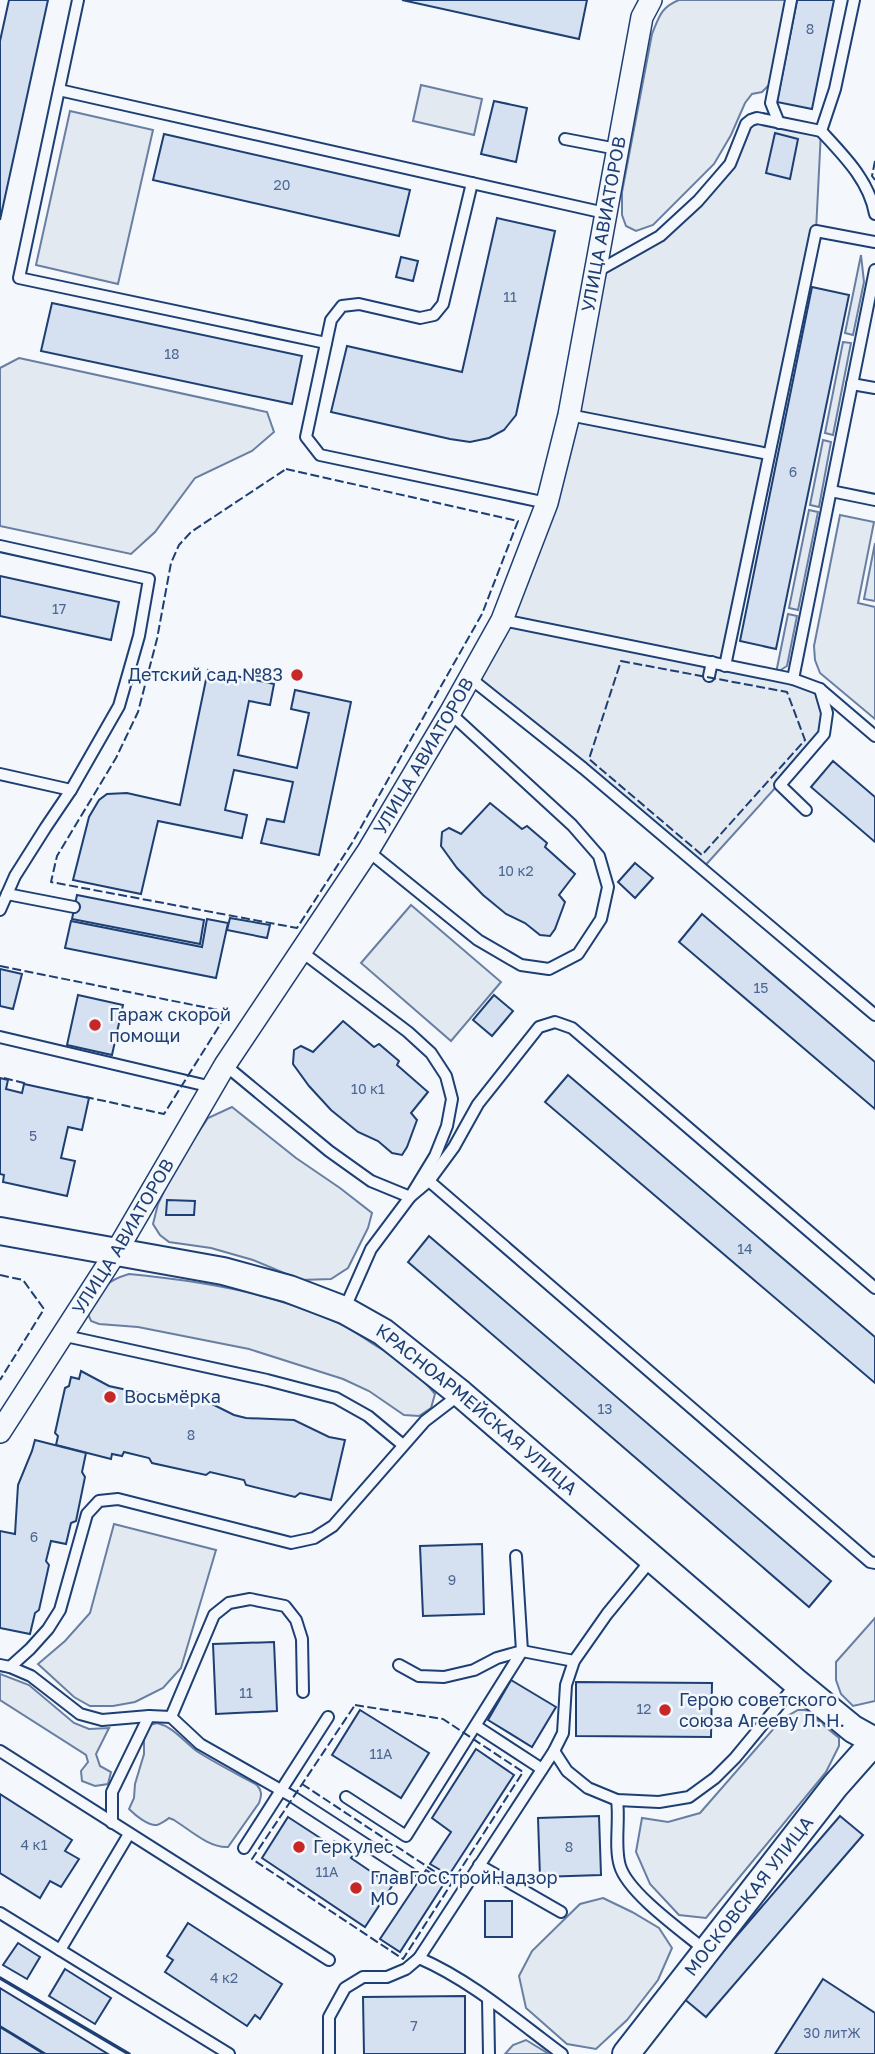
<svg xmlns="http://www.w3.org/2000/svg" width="875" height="2054" font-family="'Golos Text',sans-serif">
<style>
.green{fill:#e3e9f0;stroke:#687fa3;stroke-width:2}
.building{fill:#d5e0f0;stroke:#1d3f73;stroke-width:2}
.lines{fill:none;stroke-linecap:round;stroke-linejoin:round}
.service-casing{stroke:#1d3f73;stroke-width:14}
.minor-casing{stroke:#1d3f73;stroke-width:24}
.tertiary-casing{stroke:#1d3f73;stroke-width:30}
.service{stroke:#f4f7fb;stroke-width:10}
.minor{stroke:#f4f7fb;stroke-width:21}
.tertiary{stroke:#f4f7fb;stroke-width:26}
.fence{stroke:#1d3f73;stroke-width:2;stroke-dasharray:9 3.5;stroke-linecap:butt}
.wall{stroke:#1d3f73;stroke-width:3.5}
.poi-dot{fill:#c62828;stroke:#f4f7fb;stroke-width:2.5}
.labels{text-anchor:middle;stroke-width:5;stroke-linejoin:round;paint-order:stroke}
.number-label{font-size:14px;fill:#4b6792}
.street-label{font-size:18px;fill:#1d3f73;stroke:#f4f7fb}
.poi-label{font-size:18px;fill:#1d3f73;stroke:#f4f7fb;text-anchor:start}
</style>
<rect width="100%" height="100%" fill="#f4f7fb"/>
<g class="green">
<path d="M679 0H786L769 85 762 92 752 94 745 103 731 135 714 164 653 225 636 231 626 226 622 215V192L652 34C659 17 661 7 679 0Z"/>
<path d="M421 85 482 99 474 135 413 121Z"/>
<path d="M70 111 153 130 118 284 36 265Z"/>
<path d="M751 120 821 131 816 231 725 665 820 689 824 734 702 869 470 678 547 503 596 272 660 236 730 164Z"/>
<path d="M861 255 864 282 853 335 845 333Z"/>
<path d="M843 342 851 343 833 435 825 433Z"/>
<path d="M19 358 267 412 274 432 252 451 195 478 155 532 131 554 0 526V368Z"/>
<path d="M823 440 831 442 819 507 810 505Z"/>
<path d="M809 510 818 512 798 610 789 608Z"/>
<path d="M840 515 874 522 858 603 875 607V719L820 673 815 660 814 646Z"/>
<path d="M875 543V601L864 599Z"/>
<path d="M788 614 797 616 787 666 776 673Z"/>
<path d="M411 905 501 982 451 1041 361 963Z"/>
<path d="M232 1107 296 1158 340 1188 372 1213 368 1228 348 1268 331 1279 301 1280 253 1260 211 1248 169 1242 160 1235 153 1224 158 1204 176 1166 208 1118Z"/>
<path d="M129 1274C202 1281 268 1292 336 1322 349 1327 361 1336 373 1344 395 1357 418 1373 435 1394L431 1408 419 1416 404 1415 369 1391 343 1379 249 1349 138 1327 99 1324 91 1321 88 1314C101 1290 102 1282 129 1274Z"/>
<path d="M114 1524 216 1550 181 1668 163 1688 135 1702 113 1706H90L74 1697 38 1664 65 1641 90 1613Z"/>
<path d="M875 1618V1701L853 1706 841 1694 836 1680V1662Z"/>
<path d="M0 1674 29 1685 74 1723 89 1729 109 1728 96 1754 100 1766 111 1772 108 1784 95 1786 82 1781 81 1771 88 1762 86 1755 0 1700Z"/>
<path d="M798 1710H805L839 1738V1746L826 1772 706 1918 679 1915 650 1884 636 1852 642 1818 668 1822 700 1813 782 1719Z"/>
<path d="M157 1723C174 1727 184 1742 198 1752 217 1764 237 1774 257 1785 262 1791 262 1795 259 1803L228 1847C209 1848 190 1830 174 1820L169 1818C167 1820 160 1824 157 1825 148 1826 135 1815 129 1809L134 1798 135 1784 144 1754V1737L150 1725Z"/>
<path d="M603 1898 632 1912 659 1928 672 1948 658 1980 627 2020 596 2049 567 2044 526 2008 519 1976 532 1951 580 1904Z"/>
<path d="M526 2040 549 2054H505L513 2045Z"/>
</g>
<g class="building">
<path d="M9 0H48L0 220V41Z"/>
<path d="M402 0H587L579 39Z"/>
<path d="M797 0H834L812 109 777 102Z"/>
<path d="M494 101 527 108 516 162 481 154Z"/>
<path d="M775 133 798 139 790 179 766 173Z"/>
<path d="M164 134 410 190 399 236 153 180Z"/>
<path d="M497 218 555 231 516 415 504 430 489 438 470 442 450 439 331 412 347 346 462 372Z"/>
<path d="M401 257 418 261 413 281 396 277Z"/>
<path d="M812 287 849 295 776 649 740 641Z"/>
<path d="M52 303 302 356 292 404 41 351Z"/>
<path d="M0 576 119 602 111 640 0 616Z"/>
<path d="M208 670 274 684 270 705 249 701 238 755 297 768 309 713 291 709 295 690 351 702 319 855 261 843 267 819 284 822 293 782 234 770 225 810 247 815 242 838 158 821 141 894 73 880 89 817 99 800 107 794 127 793 180 805Z"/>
<path d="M833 761 875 797V842L811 787Z"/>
<path d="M490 803 522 829 527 826 547 843 545 847 575 874 559 895 565 902 555 929 550 936 540 935 525 923 506 914 483 895 457 868 441 846 442 832 449 828 461 834Z"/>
<path d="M635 863 653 878 635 898 618 882Z"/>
<path d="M77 895 204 920 200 944 72 919Z"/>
<path d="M702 914 875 1062V1109L679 942Z"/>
<path d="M230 918 270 925 267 938 227 930Z"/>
<path d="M207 919 228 923 216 978 65 948 71 921 202 947Z"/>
<path d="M0 969 22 974 13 1009 0 1006Z"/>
<path d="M78 995 123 1005 112 1055 67 1045Z"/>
<path d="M494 995 513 1011 492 1036 473 1020Z"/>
<path d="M343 1021 374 1047 379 1044 399 1061 397 1065 428 1092 411 1113 417 1120 407 1147 402 1155 392 1153 378 1141 358 1132 331 1110 309 1086 293 1064 294 1050 301 1046 313 1052Z"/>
<path d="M568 1075 875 1337V1383L545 1102Z"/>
<path d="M0 1078 8 1080 6 1089 22 1093 24 1084 89 1098 82 1130 68 1127 61 1158 75 1161 67 1196 3 1182 4 1175 0 1174Z"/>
<path d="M167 1200 195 1201 194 1215H166Z"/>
<path d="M429 1236 831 1581 809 1607 408 1262Z"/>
<path d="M81 1371 109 1386 150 1395 196 1396 234 1415 246 1418 294 1420 329 1437 345 1440 331 1500 300 1493 295 1497 246 1485 244 1480 210 1472 206 1475 152 1463 149 1458 124 1452 122 1456 112 1454 111 1459 56 1445 58 1436 55 1433 65 1388 69 1386 71 1377 79 1379Z"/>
<path d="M35 1440 86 1453 82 1472 85 1477 76 1521 71 1523 66 1544 51 1541 46 1561 49 1565 39 1610 35 1613 30 1634 0 1628V1531L15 1534 18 1485 32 1451Z"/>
<path d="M482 1544 484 1614 423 1616 420 1546Z"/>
<path d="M274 1642 277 1711 216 1714 213 1644Z"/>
<path d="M511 1680 556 1707 532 1747 488 1720Z"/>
<path d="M576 1682 712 1683 711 1737 576 1736Z"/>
<path d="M360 1710 429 1753 401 1798 332 1755Z"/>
<path d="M476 1749 514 1775 449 1875 430 1864 451 1832 432 1818Z"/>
<path d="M0 1794 72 1840 65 1851 79 1859 61 1887 50 1881 40 1898 0 1873Z"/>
<path d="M599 1816 601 1875 540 1877 538 1818Z"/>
<path d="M840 1816 863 1835 706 2017 683 1998Z"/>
<path d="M288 1817 331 1845 334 1841 354 1853 351 1858 392 1886 365 1927 262 1858Z"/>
<path d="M426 1870 445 1882 400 1952 380 1939Z"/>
<rect x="485" y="1901" width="27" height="36"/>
<path d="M188 1923 282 1984 260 2019 255 2015 247 2026 165 1972 173 1960 167 1956Z"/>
<path d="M18 1943 40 1957 27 1979 3 1965Z"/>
<path d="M65 1969 111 1998 95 2024 49 1996Z"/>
<path d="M823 1979 875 2013V2054H775Z"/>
<path d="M0 1988 108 2054H46L0 2026Z"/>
<path d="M465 1996V2054H364L363 1997Z"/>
<path d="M0 2027 44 2054H0Z"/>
</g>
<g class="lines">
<defs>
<g id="service">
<path d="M78 0 19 278 326 343"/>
<path d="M854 0 835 89 821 131C843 155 869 180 875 214"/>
<path d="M59 90 605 213"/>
<path d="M779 123 771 103 791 0"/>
<path d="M565 139 617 149"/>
<path d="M472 183 443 304 434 315 420 318 359 304 342 306 331 320 306 437 320 455 547 503"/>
<path d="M596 272 660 236 698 201 730 164 746 124 751 120 757 118 821 131"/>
<path d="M852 384 875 388"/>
<path d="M569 415 768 454"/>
<path d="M831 491 875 500"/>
<path d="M0 546 149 579 139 636 119 706 71 790 46 827 15 876 0 910"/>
<path d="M502 620 793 679 820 689 875 736"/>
<path d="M725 666 816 231 875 242"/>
<path d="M709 676 712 662"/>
<path d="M470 678 583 768 875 1015"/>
<path d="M793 679 875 270"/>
<path d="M0 774 71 790"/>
<path d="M806 810 780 785 824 734 827 713 820 689"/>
<path d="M368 851 478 940 521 965 549 969 578 954 601 919 608 887 599 856 572 825 450 713"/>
<path d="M7 894 74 907"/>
<path d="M0 1037 212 1087"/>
<path d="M225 1065 329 1151 371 1181 410 1197 435 1156 447 1126 452 1099 446 1076 431 1053 408 1032 302 952"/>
<path d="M429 1181 870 1562 875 1563"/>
<path d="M344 1310 371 1249 410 1197 429 1181 454 1147 478 1104 539 1027 555 1022 572 1028 875 1288"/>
<path d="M61 1335 267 1380 336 1398 368 1416 403 1445"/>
<path d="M0 1665 10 1667 31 1676 80 1714 102 1720 149 1716 171 1717 200 1744 293 1797 410 1873"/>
<path d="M399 1665 419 1676 444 1677 474 1670 497 1658 522 1651 574 1661"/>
<path d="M10 1667 30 1649 48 1629 60 1610 87 1514 99 1501 118 1499 291 1543 314 1538 333 1526 425 1421 459 1395"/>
<path d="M171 1717 214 1615 229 1603 250 1599 285 1606 296 1620 302 1639 303 1692"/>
<path d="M476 1726 542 1769"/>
<path d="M0 1751 329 1960"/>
<path d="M554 1751 567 1771 588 1788 617 1800 659 1802 689 1797 715 1778 735 1758 797 1683"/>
<path d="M346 1797 406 1836 522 1651 516 1556"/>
<path d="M617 1800C620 1820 614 1847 620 1866 628 1893 682 1931 705 1950"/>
<path d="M112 1823V1792L149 1716"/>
<path d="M244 1848 328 1717"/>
<path d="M479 1865 561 1912"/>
<path d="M0 1913 229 2054"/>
<path d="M60 1950 129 1834"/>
<path d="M419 1958C472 1981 516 2020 562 2054"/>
<path d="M488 1999 489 2054"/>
<path d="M329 2054V2017L345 1988 363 1977H387L406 1969 419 1958 554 1751 563 1733 566 1685 574 1661 607 1614 652 1559"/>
</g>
<g id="minor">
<path id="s1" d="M0 1432 116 1252 225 1065 368 851 450 713 502 620 547 503 569 415 642 17 651 0"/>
</g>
<g id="tertiary">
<path id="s2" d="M0 1231 223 1271 289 1289 344 1310 383 1332 461 1394 797 1683 853 1729 875 1741"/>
<path id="s3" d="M626 2054 835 1786 875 1741"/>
</g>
</defs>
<use href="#service" class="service-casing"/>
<use href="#minor" class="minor-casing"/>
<use href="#tertiary" class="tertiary-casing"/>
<use href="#service" class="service"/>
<use href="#minor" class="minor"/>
<use href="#tertiary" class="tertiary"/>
<g class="fence">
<path d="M875 161 872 176 875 180"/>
<path d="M286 469 518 521 482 614 352 843 297 928 51 882 57 856 116 758 138 712 157 639 171 563 179 545 191 532Z"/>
<path d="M621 661 787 692 805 740 702 855 589 759Z"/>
<path d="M0 966 228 1012 164 1114 86 1097"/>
<path d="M4 1078 28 1084"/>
<path d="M0 1275 23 1280 44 1309 0 1380"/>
<path d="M355 1705 443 1719 523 1772 403 1959 252 1859Z"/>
<path d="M302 1784 452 1883"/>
</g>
<path class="wall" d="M0 1978 129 2054"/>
</g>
<g class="poi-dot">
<circle cx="297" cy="675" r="7"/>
<circle cx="95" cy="1025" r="7"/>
<circle cx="110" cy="1397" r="7"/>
<circle cx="665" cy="1710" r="7"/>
<circle cx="299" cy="1847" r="7"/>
<circle cx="356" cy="1888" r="7"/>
</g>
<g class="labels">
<g class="number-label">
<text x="810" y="34">8</text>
<text x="282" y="190">20</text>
<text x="510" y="302">11</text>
<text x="172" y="359">18</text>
<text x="793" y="477">6</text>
<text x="59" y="614">17</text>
<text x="516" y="876">10 к2</text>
<text x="761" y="993">15</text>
<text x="368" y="1094">10 к1</text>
<text x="33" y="1141">5</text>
<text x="745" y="1254">14</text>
<text x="605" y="1414">13</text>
<text x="191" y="1440">8</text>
<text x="34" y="1542">6</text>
<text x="452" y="1585">9</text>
<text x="246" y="1698">11</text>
<text x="644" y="1714">12</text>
<text x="381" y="1759">11А</text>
<text x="34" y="1850">4 к1</text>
<text x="569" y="1852">8</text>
<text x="327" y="1877">11А</text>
<text x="224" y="1983">4 к2</text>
<text x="414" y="2031">7</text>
<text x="832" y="2038">30 литЖ</text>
</g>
<g class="street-label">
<text dy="6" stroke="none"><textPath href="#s1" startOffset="1365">УЛИЦА АВИАТОРОВ</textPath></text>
<text dy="6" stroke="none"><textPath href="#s1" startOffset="798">УЛИЦА АВИАТОРОВ</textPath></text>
<text dy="6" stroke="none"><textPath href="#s1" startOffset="231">УЛИЦА АВИАТОРОВ</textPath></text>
<text dy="6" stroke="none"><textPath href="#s2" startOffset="520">КРАСНОАРМЕЙСКАЯ УЛИЦА</textPath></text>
<text dy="6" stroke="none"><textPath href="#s3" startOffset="200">МОСКОВСКАЯ УЛИЦА</textPath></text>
</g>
<g class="poi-label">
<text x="283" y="681" text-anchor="end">Детский сад №83</text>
<text x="109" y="1021">Гараж скорой<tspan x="109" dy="21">помощи</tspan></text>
<text x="124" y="1403">Восьмёрка</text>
<text x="679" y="1706">Герою советского<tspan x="679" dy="21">союза Агееву Л. Н.</tspan></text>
<text x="313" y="1853">Геркулес</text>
<text x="370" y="1884">ГлавГосСтройНадзор<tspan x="370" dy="21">МО</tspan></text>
</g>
</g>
</svg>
